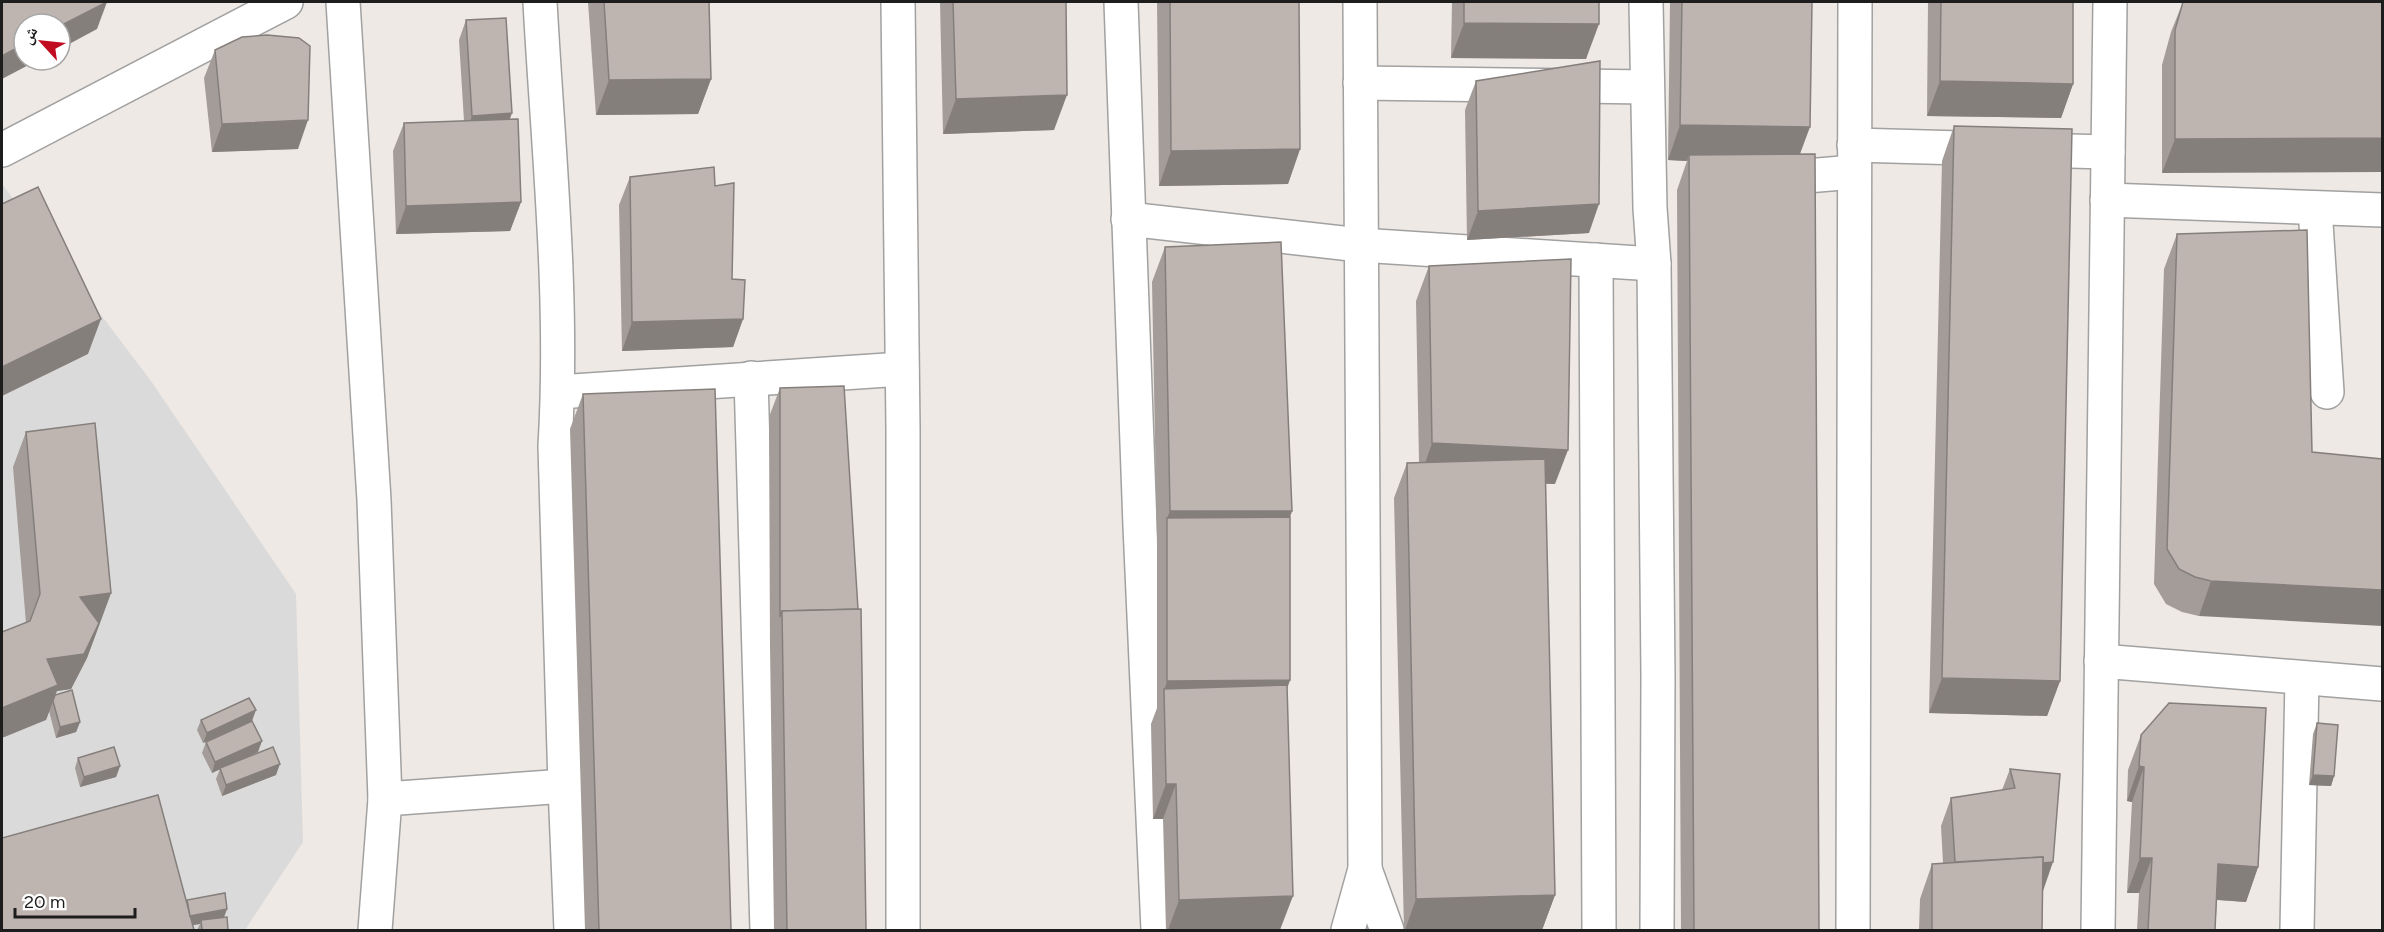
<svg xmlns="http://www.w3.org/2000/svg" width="2384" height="932" font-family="Figtree,'Noto Naskh Arabic',sans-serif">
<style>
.residential{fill:#dbdadb}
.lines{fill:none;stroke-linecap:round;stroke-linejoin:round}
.minor-casing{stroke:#a1a1a1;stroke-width:36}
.minor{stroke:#fff;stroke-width:33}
.wall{fill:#a39c98}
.shaded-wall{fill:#857f7c}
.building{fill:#beb5b1;stroke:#857f7c;stroke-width:1.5}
</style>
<rect width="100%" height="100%" fill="#eee9e4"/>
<path class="residential" d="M2 184 151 381 296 594 303 842 245 930H2Z"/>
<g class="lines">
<defs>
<g id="minor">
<path d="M343 2 374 500 385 799 375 930"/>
<path d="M540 2C548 149 564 298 555 446L565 786 571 930"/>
<path d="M898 2 903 429V930"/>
<path d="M1121 2 1140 526 1158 930"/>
<path d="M1646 2 1650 208 1654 264 1658 677 1657 930"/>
<path d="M1360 83 1647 87"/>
<path d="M1854 145 2108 152"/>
<path d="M2 150 286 2"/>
<path d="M1771 179 1854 172"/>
<path d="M2107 200 2382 210"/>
<path d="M2315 208 2327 392"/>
<path d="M1128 219 1360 245 1654 264"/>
<path d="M1596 260 1599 930"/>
<path d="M751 378 767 930"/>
<path d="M558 392 902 369"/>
<path d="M2101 661 2382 684"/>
<path d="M385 799 565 786"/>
<path d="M1365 869 1387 930"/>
<path d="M1348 930 1365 869 1360 2"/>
<path d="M1853 930 1855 2"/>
<path d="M2098 930 2110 2"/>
<path d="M2297 930 2302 678"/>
</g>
</defs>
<use href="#minor" class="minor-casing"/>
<use href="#minor" class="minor"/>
</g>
<g class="wall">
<path d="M588 2H709L711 79 698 114 596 115Z"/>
<path d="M940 2H1066L1054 130 943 134Z"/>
<path d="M1157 2H1299L1300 149 1288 184 1159 186Z"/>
<path d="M1452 2H1599L1586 59 1451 58Z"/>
<path d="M1670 2H1812L1800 154 1819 930H1681L1677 190 1687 161 1668 160Z"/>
<path d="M1928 2H2073V84L2061 118 1927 116Z"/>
<path d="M2183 2H2382L2162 173V65L2171 32Z"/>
<path d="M466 20 510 119 521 202 510 231 396 234 393 151 404 123 464 121 459 40Z"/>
<path d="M215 50 298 149 212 152 204 78Z"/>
<path d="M1476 81 1589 233 1467 240 1465 110Z"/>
<path d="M1954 126 2060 681 2047 716 1929 713 1942 161Z"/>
<path d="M630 177 715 186 732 279 743 319 733 347 622 351 619 205Z"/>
<path d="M2177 234 2312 452 2199 616 2182 612 2166 604 2154 584 2164 269Z"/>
<path d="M1165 247 1292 511 1290 517V680L1287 689 1280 930H1166L1163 819H1153L1151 724 1157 708V546L1152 282Z"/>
<path d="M1429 266 1555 484H1545L1555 895 1542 930H1404L1394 498 1407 463 1419 462 1416 301Z"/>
<path d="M780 388 866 930H774L770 646 769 417Z"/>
<path d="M583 394 731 930H585L570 429Z"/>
<path d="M26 432 111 593 87 658 71 689 56 691 55 695 80 722 76 732 56 738 49 711 46 720 26 623 13 467Z"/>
<path d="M249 698 203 743 197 730 201 720Z"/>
<path d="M2317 723 2334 776 2331 786 2309 785 2313 734Z"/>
<path d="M2141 735 2258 867 2246 902 2217 900 2215 930H2137L2139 893H2127L2132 802 2127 801 2128 770Z"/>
<path d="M206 742 258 752 234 763 276 775 222 796 216 779 220 769 212 773 202 753Z"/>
<path d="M78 758 120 766 116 777 80 787 75 768Z"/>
<path d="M2010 769 2043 891 2042 930H1919L1920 899 1932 864 1943 863 1941 826 1951 798 2002 790Z"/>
<path d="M187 900 227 909 224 918 228 930H197L200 924 193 925 186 902Z"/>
</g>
<g class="shaded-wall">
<path d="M107 2 97 29 60 49V26Z"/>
<path d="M1464 23 1599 24 1586 59 1451 58Z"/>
<path d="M24 44V60H38L2 79V56Z"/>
<path d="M711 79 698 114 596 115 609 80Z"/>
<path d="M1940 81 2073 84 2061 118 1927 116Z"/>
<path d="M1067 95 1054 130 943 134 956 99Z"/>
<path d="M512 113 505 133 465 136 472 116Z"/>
<path d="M308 120 298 149 212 152 222 124Z"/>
<path d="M1680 125 1810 127 1797 162 1689 155 1687 161 1668 160Z"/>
<path d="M2382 138V172L2162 173 2175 139Z"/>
<path d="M1300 149 1288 184 1159 186 1171 151Z"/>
<path d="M521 202 510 231 396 234 406 206Z"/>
<path d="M1599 204 1589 233 1467 240 1478 211Z"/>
<path d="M101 319 88 354 2 396V367Z"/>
<path d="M743 319 733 347 622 351 632 322Z"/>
<path d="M1432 443 1568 450 1555 484 1420 478Z"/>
<path d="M1170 511H1292L1279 546 1167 518Z"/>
<path d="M2211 581 2382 590V626L2199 616Z"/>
<path d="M111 593 87 658 71 689 57 691 46 720 2 738V708L47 659 80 597Z"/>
<path d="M1942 678 2060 681 2047 716 1929 713Z"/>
<path d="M1290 680 1279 709 1164 691 1167 681Z"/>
<path d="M256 710 252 721 203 743 207 733Z"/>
<path d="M80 722 76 732 56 738 60 727Z"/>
<path d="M262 741 258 752 212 773 215 762Z"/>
<path d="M280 764 276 775 222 796 226 785Z"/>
<path d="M120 766 116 777 80 787 84 777Z"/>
<path d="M2139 766 2144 767 2132 802 2127 801Z"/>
<path d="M2313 775 2334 776 2331 786 2309 785Z"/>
<path d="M1166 784H1176L1163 819H1153Z"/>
<path d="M2140 858H2152L2139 893H2127Z"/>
<path d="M2053 862 2043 891 1956 869Z"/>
<path d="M2218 864 2258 867 2246 902 2206 899Z"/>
<path d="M1555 895 1542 930H1405L1416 899Z"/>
<path d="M1293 896 1280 930H1168L1179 900Z"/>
<path d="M227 909 223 919 201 920 200 924 186 926 190 916Z"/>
</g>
<g class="building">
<path d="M2 2H107L60 26V24H24V44L2 56Z"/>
<path d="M604 2H709L711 79 609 80Z"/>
<path d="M953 2H1066L1067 95 956 99Z"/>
<path d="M1170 2H1299L1300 149 1171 151Z"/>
<path d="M1464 2H1599V24L1464 23Z"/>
<path d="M1682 2H1812L1810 127 1680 125Z"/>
<path d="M1941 2H2073V84L1940 81Z"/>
<path d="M2183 2H2382V138L2175 139V30Z"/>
<path d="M506 18 512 113 472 116 466 20Z"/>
<path d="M267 35 299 38 310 46 308 120 222 124 215 50 242 37Z"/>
<path d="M1600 61 1599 204 1478 211 1476 81Z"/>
<path d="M518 119 521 202 406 206 404 123Z"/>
<path d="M1954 126 2072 129 2060 681 1942 678Z"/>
<path d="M1815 154 1819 930H1694L1689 155Z"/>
<path d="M714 167 715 186 734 183 732 279 745 280 743 319 632 322 630 177Z"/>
<path d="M38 187 101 319 2 367V204Z"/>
<path d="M2307 230 2312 452 2382 459V590L2211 581 2195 577 2179 569 2167 549 2177 234Z"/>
<path d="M1281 242 1292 511H1170L1165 247Z"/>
<path d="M1571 259 1568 450 1432 443 1429 266Z"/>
<path d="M844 386 858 609 782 611 780 617V388Z"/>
<path d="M715 389 731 930H599L583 394Z"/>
<path d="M95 423 111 593 80 597 99 623 84 654 47 659 58 685 2 708V632L30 621 40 594 26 432Z"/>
<path d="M1545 459 1555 895 1416 899 1407 463Z"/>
<path d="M1290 517V680L1167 681V518Z"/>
<path d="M861 609 866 930H787L782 611Z"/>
<path d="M1287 685 1293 896 1179 900 1176 784H1166L1164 689Z"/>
<path d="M72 690 80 722 60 727 53 701 55 695Z"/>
<path d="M249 698 256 710 207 733 201 720Z"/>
<path d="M2169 703 2266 708 2258 867 2218 864 2215 930H2148L2152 858H2140L2144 767 2139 766 2141 735Z"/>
<path d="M252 721 262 741 215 762 206 742Z"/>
<path d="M2317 723 2338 725 2334 776 2313 775Z"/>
<path d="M114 747 120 766 84 777 78 758Z"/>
<path d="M273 747 280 764 226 785 220 768Z"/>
<path d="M2010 769 2060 774 2053 862 2043 863V857L1955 862 1951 798 2015 788Z"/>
<path d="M158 795 194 930H2V838Z"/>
<path d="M2043 857 2042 930H1932V864Z"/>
<path d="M225 893 227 909 190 916 187 900Z"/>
<path d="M227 917 228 930H202L201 920Z"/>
</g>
<rect width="2384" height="932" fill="none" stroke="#1d1d1d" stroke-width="6"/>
<g transform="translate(42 42) rotate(297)"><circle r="28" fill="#ffffff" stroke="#a5a5a5" stroke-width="1.5"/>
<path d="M0-4.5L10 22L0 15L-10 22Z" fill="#c00b20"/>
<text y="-9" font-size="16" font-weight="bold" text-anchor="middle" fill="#1d1d1d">ش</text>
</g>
<path d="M15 908v9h120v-9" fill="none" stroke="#1d1d1d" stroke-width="3"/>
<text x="24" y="908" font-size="18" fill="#1d1d1d" stroke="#ffffff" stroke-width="4.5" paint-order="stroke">20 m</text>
</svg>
